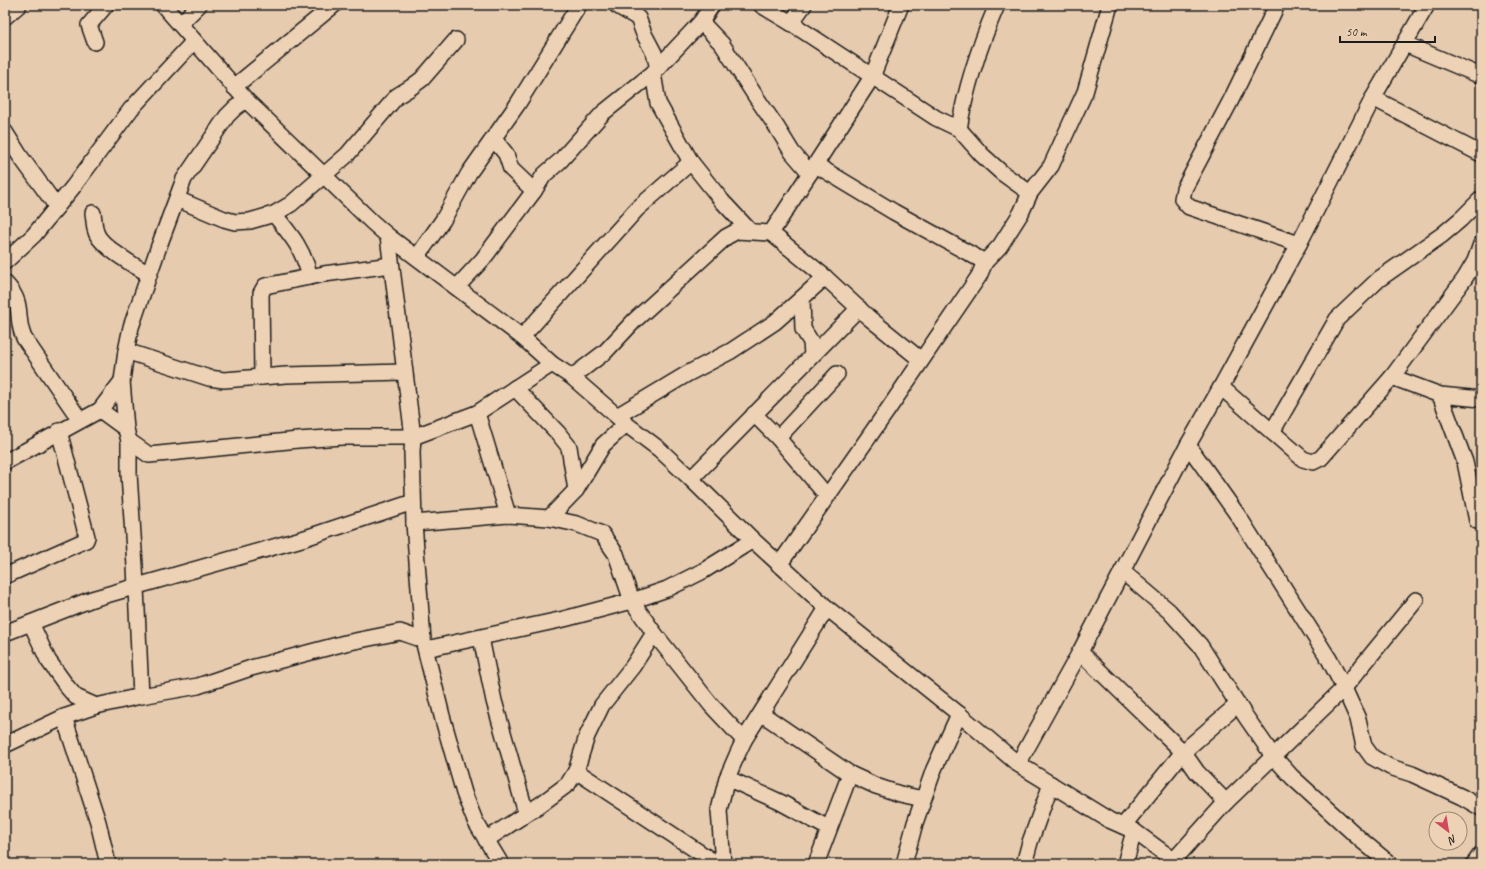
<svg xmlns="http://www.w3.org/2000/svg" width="1486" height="869" font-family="Caveat,sans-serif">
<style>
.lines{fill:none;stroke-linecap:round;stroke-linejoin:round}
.minor-casing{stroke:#1c1c1c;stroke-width:18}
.minor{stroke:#eed2b5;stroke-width:15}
</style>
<rect width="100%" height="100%" fill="#e6cbaf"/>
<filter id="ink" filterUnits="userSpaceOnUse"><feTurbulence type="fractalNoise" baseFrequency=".025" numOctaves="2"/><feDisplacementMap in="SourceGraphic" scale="8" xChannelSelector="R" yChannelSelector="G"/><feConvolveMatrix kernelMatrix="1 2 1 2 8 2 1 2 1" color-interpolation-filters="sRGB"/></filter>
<g filter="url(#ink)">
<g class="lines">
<defs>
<g id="minor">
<path d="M163 5 246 100 372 222 388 236 522 337 552 364 572 377 626 424 659 449 691 479 753 540 827 608 959 714 1018 764 1109 820 1134 831 1179 864"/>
<path d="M616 5 638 18 644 34 654 53 658 68"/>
<path d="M761 5 791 23 936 118 959 129 982 155 1002 173 1030 193"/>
<path d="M1277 5 1230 102 1184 189 1182 199 1189 207 1299 244"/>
<path d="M5 17 19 5"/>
<path d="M701 22 722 44 756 97 776 126 792 152 810 173"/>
<path d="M791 23 804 5"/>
<path d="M180 24 199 5"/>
<path d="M95 42 89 25 106 5"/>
<path d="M1405 44 1481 76"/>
<path d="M653 73 658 103 691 162 722 201 750 231"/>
<path d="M234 87 334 5"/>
<path d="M1373 98 1481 154"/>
<path d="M959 129C966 85 979 47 997 5"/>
<path d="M5 132 20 156 57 207"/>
<path d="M493 138 506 154 511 169 534 191"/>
<path d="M816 165 894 212 985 262"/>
<path d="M177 199 224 219 235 222 250 221 274 214 291 204 347 155 397 96 410 88 422 79 456 40"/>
<path d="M93 213C94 219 94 226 96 232 100 246 136 267 149 274"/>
<path d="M274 214C292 236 303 249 310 277"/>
<path d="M771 233 825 277 868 317 921 360"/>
<path d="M388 236 413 437 412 452 414 523 423 640 442 716 464 793 475 821 501 864"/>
<path d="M417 257 443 220 469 173 517 105 579 5"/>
<path d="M5 262 34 235 73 187 131 109 194 41"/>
<path d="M5 283C26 305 14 316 24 338L80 420"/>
<path d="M457 287 483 259 534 191 544 175 560 161 603 113 653 73 701 22 712 5"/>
<path d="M802 298 825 277"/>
<path d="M522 337 637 209 691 162"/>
<path d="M126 351 209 378 224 380 286 375 404 372"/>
<path d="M262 377 261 293 265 286 324 274 391 265"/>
<path d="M572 377 605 352 634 321 726 237 737 231 771 233 872 77 901 5"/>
<path d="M1392 377 1440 395 1481 399"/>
<path d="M1221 387 1303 459 1313 462 1321 458 1392 377 1465 278 1475 261 1481 244"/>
<path d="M515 388 558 433 569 447 576 490"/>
<path d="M1440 395 1465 462 1477 521"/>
<path d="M100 410 126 429"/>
<path d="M477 413 508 515"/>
<path d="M754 414 778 438 827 496"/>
<path d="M617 416 687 374 731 351 775 322 802 298 803 329 811 342 812 355"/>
<path d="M1272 432 1337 319 1379 279 1442 235 1461 219 1481 199"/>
<path d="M778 438 837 374"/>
<path d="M129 441 149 455 298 440 342 437H413L477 413 552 364"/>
<path d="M1188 445 1239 517 1329 659 1344 688 1358 719 1364 746 1372 757 1390 767 1412 774 1462 797 1481 808"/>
<path d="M5 462 100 410 122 381"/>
<path d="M691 479 859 308"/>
<path d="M549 518 576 490 603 445 626 424"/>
<path d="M414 523 508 515 549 518 577 524 602 534 616 554 632 601 654 633 711 705 744 740"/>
<path d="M779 565 887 411 979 276 985 262 1000 246 1021 213 1030 193 1051 166 1085 92 1110 5"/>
<path d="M1122 571 1169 611 1200 645 1246 717 1273 756 1292 777 1361 840 1390 864"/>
<path d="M5 576 86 540 87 537 59 431"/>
<path d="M31 623 48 660 68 688 76 697 96 706"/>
<path d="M5 633 92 599 305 538 413 502"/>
<path d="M481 638 494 701 526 813"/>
<path d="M426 649 564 619 632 601 667 589 703 571 753 540"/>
<path d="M1080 652 1145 715 1183 752 1197 772 1226 802"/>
<path d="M141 696 135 566 129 474V441L126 429 122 381 126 351 131 327 159 246 184 179 227 116 235 108 246 100"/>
<path d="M762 714 850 774 876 786 900 794 923 799"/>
<path d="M64 717 98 822 108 864"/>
<path d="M5 745 64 717 96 706 141 696 198 686 251 668 345 643 400 632 423 640"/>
<path d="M1018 764 1080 652 1188 445 1221 387 1299 244 1373 98 1427 5"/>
<path d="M576 771 717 864"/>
<path d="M727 778 780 802 828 828"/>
<path d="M1123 826 1183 752 1238 704"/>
<path d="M486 840 541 804 568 784 576 771 587 736 602 705 633 666 654 633"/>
<path d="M1174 860 1226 802 1344 688 1416 600"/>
<path d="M723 864 719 810 727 778 737 755 744 740 827 608"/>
<path d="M816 864 850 774"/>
<path d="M904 864 915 823 934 769 959 714"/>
<path d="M1024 864 1030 842 1051 784"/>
<path d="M1125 864 1134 831"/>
<path d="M1474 864 1481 854"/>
</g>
</defs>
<use href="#minor" class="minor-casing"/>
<use href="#minor" class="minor"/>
</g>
</g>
<rect width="1486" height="869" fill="none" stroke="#eed2b5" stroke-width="20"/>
<rect x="10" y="10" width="1466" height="849" fill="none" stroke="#1c1c1c" stroke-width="1.5" filter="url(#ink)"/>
<g transform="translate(1448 831) rotate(149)"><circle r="19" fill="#eed2b5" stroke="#9a8978"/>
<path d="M0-3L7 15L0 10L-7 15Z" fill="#d1495b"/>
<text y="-6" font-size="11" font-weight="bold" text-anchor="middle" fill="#1c1c1c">N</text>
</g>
<path d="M1340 36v6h95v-6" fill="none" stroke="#1c1c1c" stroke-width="2"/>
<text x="1346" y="36" font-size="12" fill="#1c1c1c" stroke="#eed2b5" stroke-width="3" paint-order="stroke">50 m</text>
</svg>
